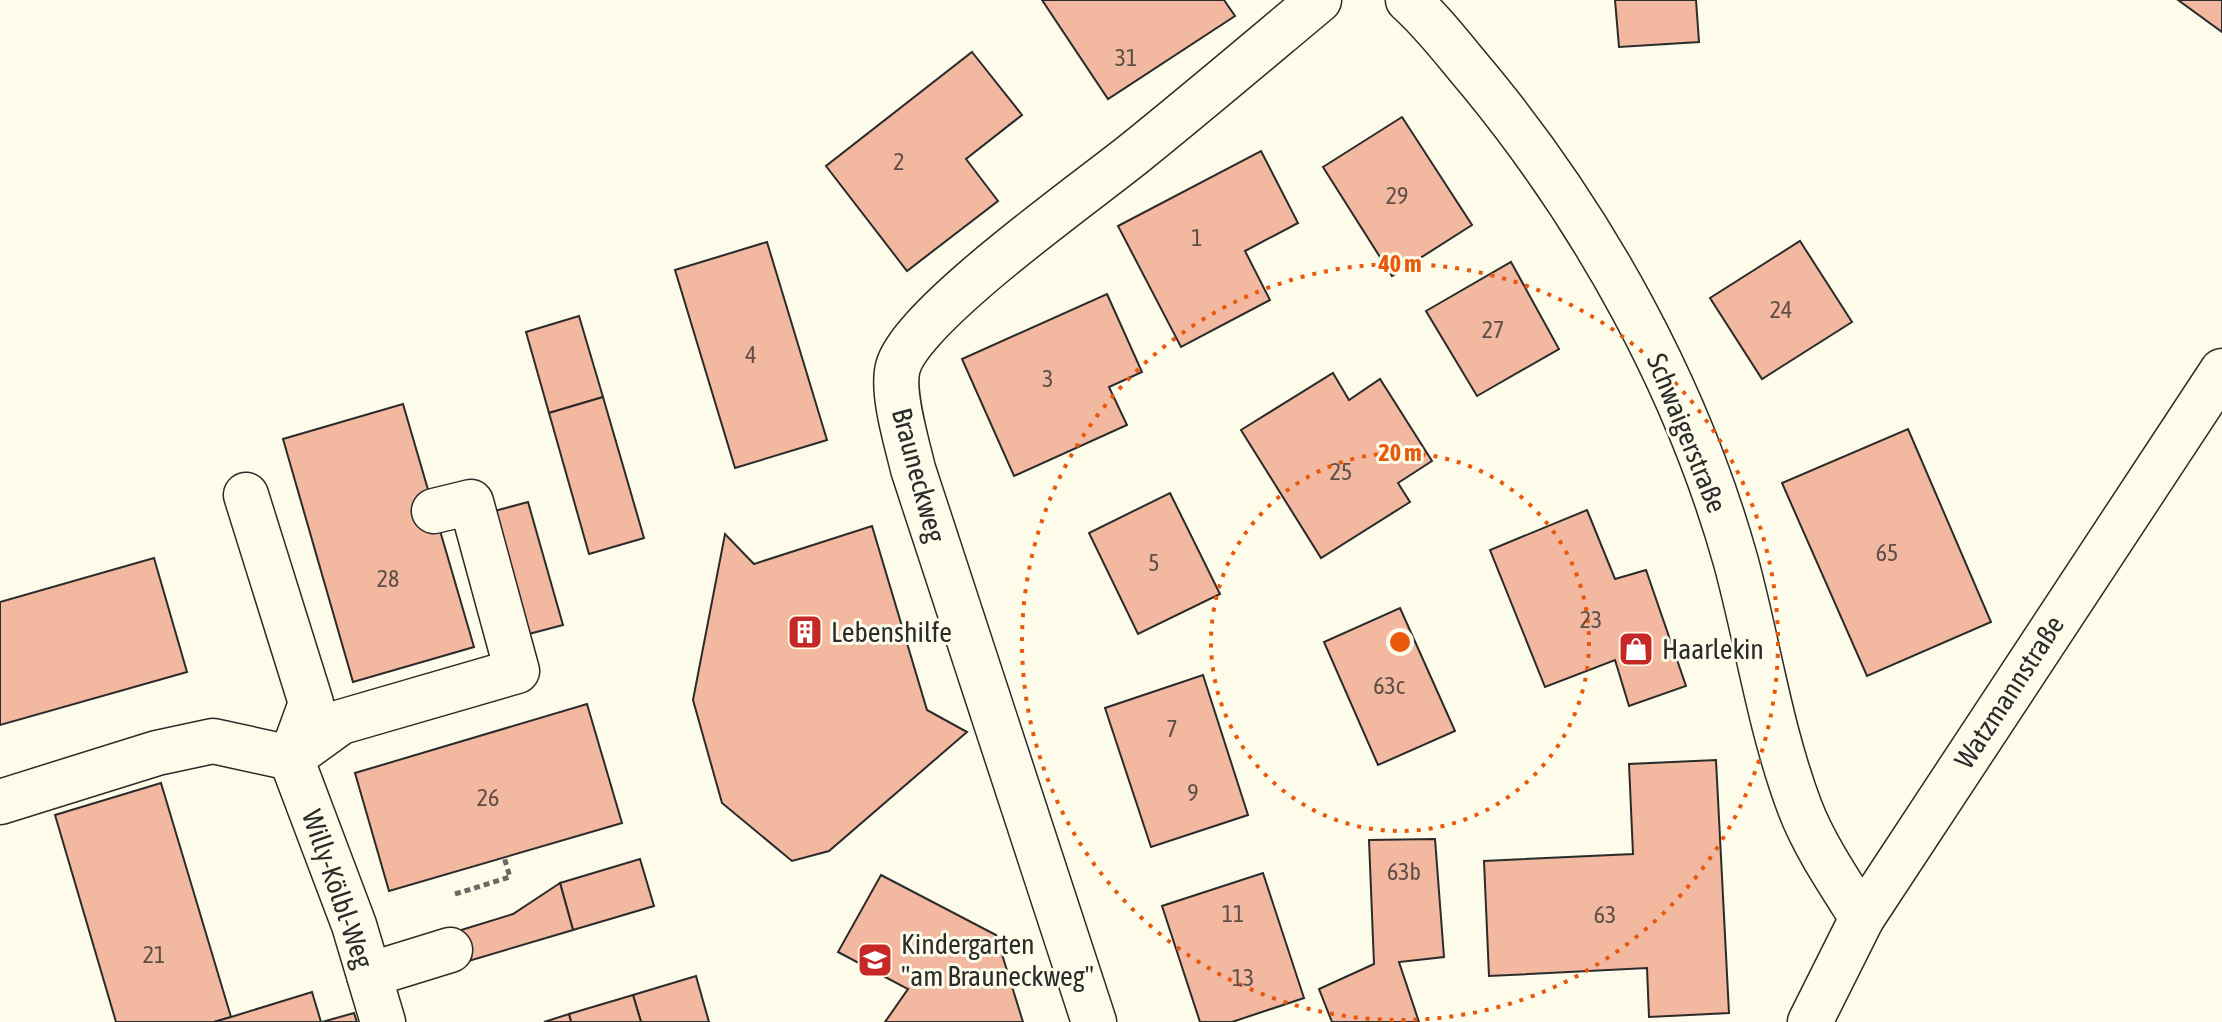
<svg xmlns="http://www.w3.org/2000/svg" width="2222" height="1022" font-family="'Asap Condensed',sans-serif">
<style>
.building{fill:#f2b8a0;stroke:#2b2b2b;stroke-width:2}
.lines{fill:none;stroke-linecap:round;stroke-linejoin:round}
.minor-casing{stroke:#2b2b2b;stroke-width:47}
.path{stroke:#6a6964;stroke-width:5;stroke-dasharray:6 4;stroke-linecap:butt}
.minor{stroke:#fdfbea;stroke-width:44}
.ring{fill:none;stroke:#e8590c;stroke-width:4;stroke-dasharray:4 8}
.labels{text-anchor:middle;stroke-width:6;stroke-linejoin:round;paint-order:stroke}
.number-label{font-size:24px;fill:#5d4e48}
.street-label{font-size:28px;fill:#2b2b2b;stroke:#fdfbea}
.poi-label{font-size:28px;fill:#2b2b2b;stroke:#fdfbea;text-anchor:start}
.centre{fill:#e8590c;stroke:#fdfbea;stroke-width:4}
.ring-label{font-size:24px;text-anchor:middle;font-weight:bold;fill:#e8590c;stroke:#fdfbea;stroke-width:6;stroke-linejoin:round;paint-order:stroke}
</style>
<rect width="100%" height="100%" fill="#fdfbea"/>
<g class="building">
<path d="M1042 0H1224L1235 16 1108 99Z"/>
<path d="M1615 0H1696L1699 42 1619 47Z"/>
<path d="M2178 0H2222V32Z"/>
<path d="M972 52 1022 115 966 159 998 201 907 271 826 166Z"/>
<path d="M1402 117 1472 225 1392 276 1323 167Z"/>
<path d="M1261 151 1298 223 1245 251 1270 300 1181 347 1118 226Z"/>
<path d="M1800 241 1852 322 1762 379 1710 298Z"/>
<path d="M767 242 827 440 735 468 675 270Z"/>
<path d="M1511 262 1559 349 1477 396 1426 311Z"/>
<path d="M1107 294 1142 372 1109 387 1127 425 1014 476 962 359Z"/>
<path d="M579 316 603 397 549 413 526 332Z"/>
<path d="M1333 373 1349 400 1380 379 1432 461 1398 483 1410 502 1321 558 1241 430Z"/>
<path d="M603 397 644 538 589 554 549 413Z"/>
<path d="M403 404 474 647 353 682 283 439Z"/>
<path d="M1908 429 1991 622 1867 676 1782 483Z"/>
<path d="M1170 493 1220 594 1138 634 1089 533Z"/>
<path d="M528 502 563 625 525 635 491 512Z"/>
<path d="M1587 510 1615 579 1646 570 1686 686 1629 706 1615 660 1545 687 1490 550Z"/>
<path d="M872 526 927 710 967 732 829 851 792 861 722 803 693 700 725 534 754 564Z"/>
<path d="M154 558 187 672 0 725V602Z"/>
<path d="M1400 608 1455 731 1378 765 1324 642Z"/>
<path d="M1203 675 1248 815 1151 847 1105 708Z"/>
<path d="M587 704 622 823 389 891 355 773Z"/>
<path d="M1716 760 1729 1013 1649 1017 1647 968 1489 976 1484 861 1633 854 1629 764Z"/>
<path d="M161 783 231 1017 214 1022H116L55 815Z"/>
<path d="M1435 839 1444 957 1399 962 1419 1022H1332L1319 989 1374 964 1369 840Z"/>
<path d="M640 859 654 906 573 930 560 883Z"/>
<path d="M1263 873 1304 998 1232 1022H1200L1162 906Z"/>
<path d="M881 875 996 935 1023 1022H885L908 989 838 952Z"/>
<path d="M560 883 573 930 455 965 445 935 513 914Z"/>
<path d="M696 976 709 1022H641L633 995Z"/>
<path d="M312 992 321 1022H214L231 1017Z"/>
<path d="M633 995 641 1022H571L569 1014Z"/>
<path d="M354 1013 357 1022H322Z"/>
<path d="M569 1014 571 1022H544Z"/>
</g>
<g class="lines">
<defs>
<g id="minor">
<path d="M1408 0C1435 24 1456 53 1480 81 1595 221 1687 387 1736 562 1758 643 1770 729 1800 808 1815 847 1840 883 1862 918"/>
<path d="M0 802 157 753 213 741 291 758 311 703 246 495"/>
<path d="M369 975 450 950"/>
<path d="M383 1022 354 925 291 758 341 722 517 671 471 502 434 511"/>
<path d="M1094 1022 913 469C907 443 891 392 898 367 912 315 1088 191 1136 152 1198 102 1258 51 1319 0"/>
<path d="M1810 1022 1862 918 2222 371"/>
</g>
</defs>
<use href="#minor" class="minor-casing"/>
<path class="path" d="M455 894 510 877 504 857"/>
<use href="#minor" class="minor"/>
</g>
<g class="ring">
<circle cx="1400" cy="642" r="189"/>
<circle cx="1400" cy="642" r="378"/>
</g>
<defs>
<symbol id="building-square" viewBox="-11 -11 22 22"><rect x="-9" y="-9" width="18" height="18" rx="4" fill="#c62828" stroke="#fdfbea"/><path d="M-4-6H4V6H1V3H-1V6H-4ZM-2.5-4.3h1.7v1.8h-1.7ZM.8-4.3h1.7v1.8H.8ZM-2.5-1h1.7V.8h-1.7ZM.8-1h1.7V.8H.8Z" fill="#fff"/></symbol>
<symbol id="shop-square" viewBox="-11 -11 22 22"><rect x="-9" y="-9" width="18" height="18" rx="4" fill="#c62828" stroke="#fdfbea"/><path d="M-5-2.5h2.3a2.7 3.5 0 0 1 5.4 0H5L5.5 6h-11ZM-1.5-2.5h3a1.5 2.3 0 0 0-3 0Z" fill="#fff"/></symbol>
<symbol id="school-square" viewBox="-11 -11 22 22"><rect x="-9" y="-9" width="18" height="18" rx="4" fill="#c62828" stroke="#fdfbea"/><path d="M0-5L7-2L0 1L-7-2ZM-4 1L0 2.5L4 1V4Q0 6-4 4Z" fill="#fff"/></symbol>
</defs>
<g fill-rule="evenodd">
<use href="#building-square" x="785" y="612" width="40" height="40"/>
<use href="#shop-square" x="1616" y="629" width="40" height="40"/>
<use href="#school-square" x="855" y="940" width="40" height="40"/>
</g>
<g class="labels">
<g class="number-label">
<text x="1126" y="66">31</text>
<text x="899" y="170">2</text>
<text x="1397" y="204">29</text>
<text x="1197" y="246">1</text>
<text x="1781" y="318">24</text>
<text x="1493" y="338">27</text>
<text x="751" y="363">4</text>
<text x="1048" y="387">3</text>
<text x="1341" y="480">25</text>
<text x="1887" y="561">65</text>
<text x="1154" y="571">5</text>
<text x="388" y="587">28</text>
<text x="1591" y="628">23</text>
<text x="1389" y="694">63c</text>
<text x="1172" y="737">7</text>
<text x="1193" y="801">9</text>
<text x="488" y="806">26</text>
<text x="1404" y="880">63b</text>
<text x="1233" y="922">11</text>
<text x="1605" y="923">63</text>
<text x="154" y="963">21</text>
<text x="1243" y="986">13</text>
</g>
<g class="street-label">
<text transform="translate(1687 433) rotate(68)" y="10">Schwaigerstraße</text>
<text transform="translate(919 475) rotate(75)" y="10">Brauneckweg</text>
<text transform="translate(2009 692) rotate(-57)" y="10">Watzmannstraße</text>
<text transform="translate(338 889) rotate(71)" y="10">Willy-Kölbl-Weg</text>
</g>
<g class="poi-label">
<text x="831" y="642">Lebenshilfe</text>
<text x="1662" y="659">Haarlekin</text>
<text x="901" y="954">Kindergarten<tspan x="901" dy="32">"am Brauneckweg"</tspan></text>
</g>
</g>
<circle cx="1400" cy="642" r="12" class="centre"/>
<g class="ring-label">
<text x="1400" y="272">40 m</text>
<text x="1400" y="461">20 m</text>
</g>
</svg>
